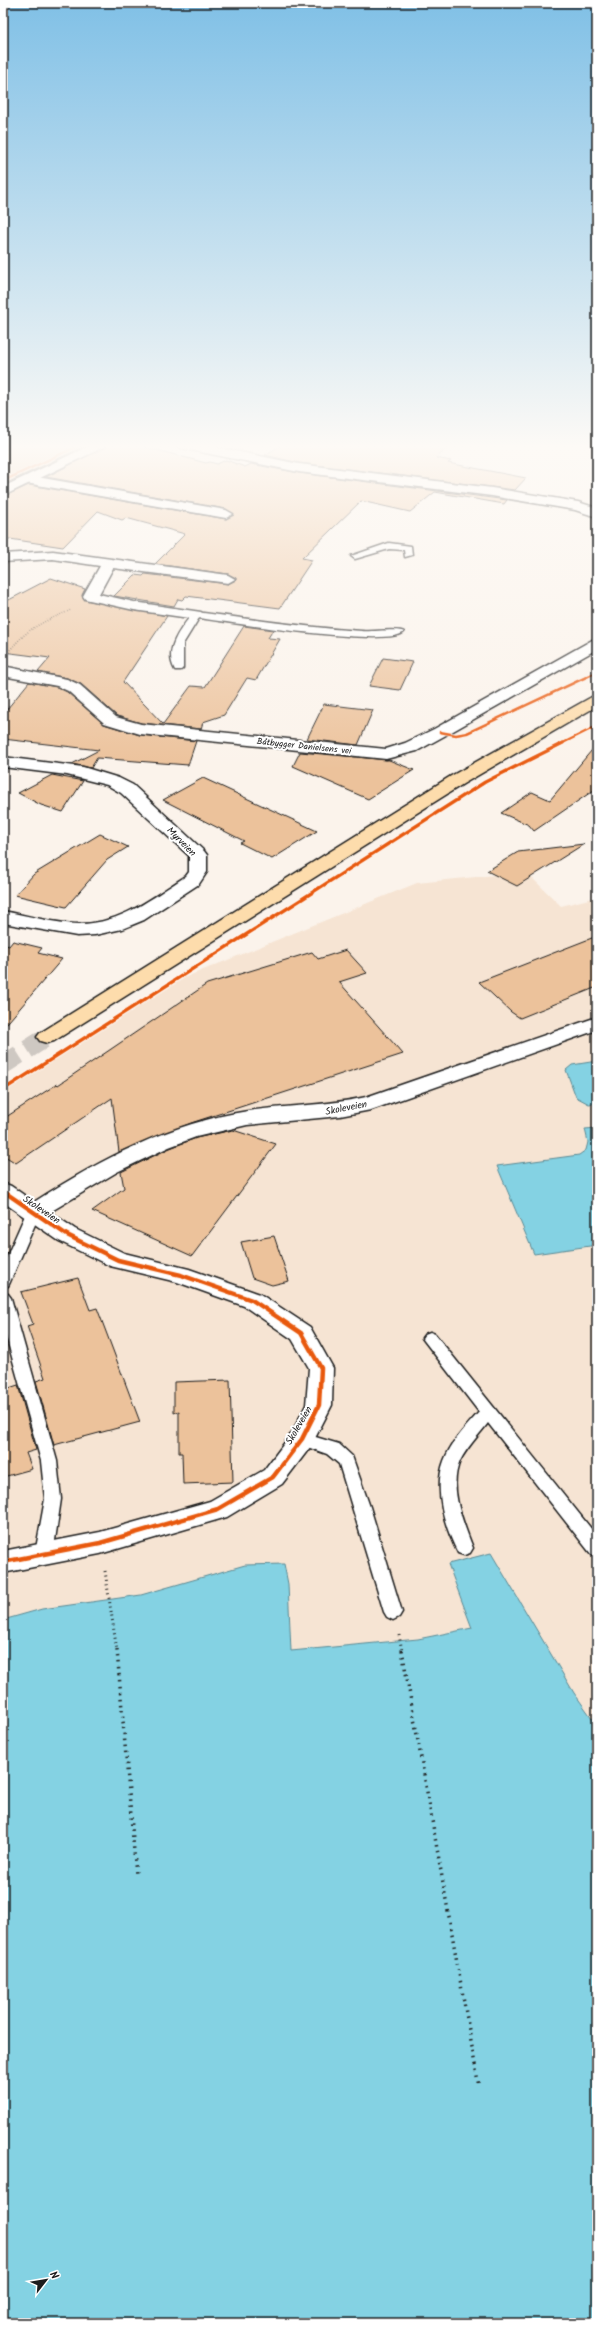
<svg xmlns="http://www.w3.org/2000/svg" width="600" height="2326" font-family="Kalam,sans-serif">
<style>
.built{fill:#f6e4d3}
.water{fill:#84d2e3;stroke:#5a8993}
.building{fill:#ecc29b;stroke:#1c1c1c}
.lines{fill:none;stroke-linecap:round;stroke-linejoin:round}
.highway-tunnel{stroke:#cec8c2;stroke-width:19;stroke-dasharray:19 10;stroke-linecap:butt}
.lane-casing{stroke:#1c1c1c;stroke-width:3}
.street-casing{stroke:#1c1c1c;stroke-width:3}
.secondary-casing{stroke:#1c1c1c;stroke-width:3}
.highway-casing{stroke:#1c1c1c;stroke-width:3}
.path-far2{stroke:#1c1c1c;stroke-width:1.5;stroke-dasharray:0.5 2;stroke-linecap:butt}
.path-far1{stroke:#1c1c1c;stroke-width:3;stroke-dasharray:1 3.5;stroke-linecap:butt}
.path{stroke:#1c1c1c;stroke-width:3.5;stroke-dasharray:1.5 4.5;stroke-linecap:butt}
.lane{fill:#fff;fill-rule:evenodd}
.street{fill:#fff;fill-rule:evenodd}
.secondary{fill:#fff;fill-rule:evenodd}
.highway{fill:#fddcac;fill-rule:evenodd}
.cycleway-far2-casing{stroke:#fff;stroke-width:4}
.cycleway-far1-casing{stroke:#fff;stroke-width:5.5}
.cycleway-casing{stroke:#fff;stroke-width:7}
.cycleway-far2{stroke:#e8590c;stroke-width:2.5}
.cycleway-far1{stroke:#e8590c;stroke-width:3.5}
.cycleway{stroke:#e8590c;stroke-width:4.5}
.labels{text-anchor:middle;stroke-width:4;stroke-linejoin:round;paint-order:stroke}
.far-street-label{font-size:9px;fill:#1c1c1c;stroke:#fff}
.street-label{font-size:10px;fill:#1c1c1c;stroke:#fff}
</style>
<rect width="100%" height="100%" fill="#fbf3eb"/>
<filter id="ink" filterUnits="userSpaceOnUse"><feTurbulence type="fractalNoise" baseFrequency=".025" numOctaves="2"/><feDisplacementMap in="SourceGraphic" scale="8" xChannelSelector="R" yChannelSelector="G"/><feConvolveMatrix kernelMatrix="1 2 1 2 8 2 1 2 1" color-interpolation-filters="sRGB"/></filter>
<g filter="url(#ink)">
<path class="built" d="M526 872 561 906 597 897V1061L572 1065 589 1104 597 1103V1128L585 1129 588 1142 586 1150 579 1155 497 1167 534 1254 597 1245V1725L574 1693 448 1564 472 1628 418 1639 291 1651 288 1584 284 1564 141 1595 42 1609 3 1620V1089L186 977 417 883Z"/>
<g class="water">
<path d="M597 1061V1103L589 1104 576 1097 566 1070 572 1065Z"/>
<path d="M597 1128V1245L534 1254 497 1166 579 1155 586 1150 588 1142 585 1129Z"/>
<path d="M491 1553 574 1693 597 1725V2323H3V1620L42 1609 141 1595 245 1565 284 1564 288 1584 291 1651 418 1639 472 1628 448 1564Z"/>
</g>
<g class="building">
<path d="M3 444H89L3 485Z"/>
<path d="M111 444H134L206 463 210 462 217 464 226 460 245 467 251 464 299 473 507 500 504 504 435 492 410 512 361 501 302 558 312 560 280 608 186 596 182 600 178 599 174 606 114 596 135 575 143 576 145 574 228 584 236 580V578L228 574 155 564 185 534 126 518 122 520 98 511 63 547 3 538V497L29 485 226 519 234 515 226 509 46 477Z"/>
<path d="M283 444H452L436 458 451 461 448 463 526 478 515 490 299 463 265 455Z"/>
<path d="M51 578 85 589 82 595 85 600 167 616 123 682 163 724 191 686 205 687 244 626 273 630 268 638 280 639 256 680 247 678 224 715 203 722 201 729 141 723 117 716 81 684 67 678 38 672 50 658 3 652V603Z"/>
<path d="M383 658 413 662 400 690 369 686Z"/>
<path d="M29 682 57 687 67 692 104 724 140 735 196 741 188 765 97 758 91 768 72 764 99 750 3 739V714Z"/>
<path d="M324 704 373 710 358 745 307 739Z"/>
<path d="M597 744V788L534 831 529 825 501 813 532 792 550 800Z"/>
<path d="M300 752 389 760 414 770 368 799 293 766Z"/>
<path d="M52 775 83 781 63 812 41 805 18 793Z"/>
<path d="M203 778 317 831 272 859 240 843 244 841 163 800Z"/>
<path d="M100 834 128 847 107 860 66 907 15 895 34 874Z"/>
<path d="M584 844 517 886 487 871 518 852Z"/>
<path d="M597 936V987L520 1018 511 1012 479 982Z"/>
<path d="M13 941 42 948 38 953 62 959 3 1028V944L9 946Z"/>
<path d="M346 950 367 973 339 982 403 1054 191 1123 119 1152 112 1098 16 1163 3 1155V1119L57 1084 58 1085 207 984 312 952 318 959Z"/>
<path d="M233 1130 276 1144 192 1256 92 1211 124 1188 121 1172 170 1148 196 1138Z"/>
<path d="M274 1236 289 1281 272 1285 252 1278 241 1242Z"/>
<path d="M78 1278 90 1310 97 1308 140 1422 54 1445 36 1381 45 1378 27 1326 33 1324 21 1292Z"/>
<path d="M230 1380 233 1482 183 1484 182 1453H179V1411L174 1413V1382Z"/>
<path d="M18 1385 36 1450 26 1453 32 1469 3 1477V1390Z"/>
</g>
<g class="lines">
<path class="highway-tunnel" d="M3 1065 47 1037"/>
<defs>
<g id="lane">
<path d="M389 543 411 546 412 555 405 557 404 550 389 549 355 559 351 556Z"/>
<path d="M196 612C251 619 307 628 362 631 371 632 400 628 404 632 390 648 227 622 199 618L183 644V668L181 670H175C163 650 181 628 193 613Z"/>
<path d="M33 1208 38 1209 40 1213 10 1282 8 1286 3 1287V1265L26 1213 28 1209Z"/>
<path d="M3 1293 8 1294 11 1298 57 1461 61 1499 53 1554 50 1559 44 1561 38 1559 35 1554 45 1499 41 1461 3 1325Z"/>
<path d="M430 1332 435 1334 597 1536V1556L591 1554 488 1423C479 1435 467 1447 460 1461 448 1488 463 1522 473 1548L470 1553 464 1555 458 1553C445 1528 433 1489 444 1461 451 1442 466 1427 479 1412L425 1342 422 1338 425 1334Z"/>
<path d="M302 1433 339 1444 352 1456 370 1507 402 1612 399 1617 393 1620 387 1617 384 1612 339 1464 327 1454 296 1443 294 1439 296 1435Z"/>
</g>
<g id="street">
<path d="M175 444H201L299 464 492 488 578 502 597 508V517L575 510 492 496 299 472 181 448Z"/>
<path d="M31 476 226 510 233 514 226 518 26 483 24 480 26 477Z"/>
<path d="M53 551 228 575 235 579 228 583 113 568 99 594 134 602 201 612 203 615 201 618 196 619 134 610 85 599 83 596 100 566 53 559 3 562V554Z"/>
<path d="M594 639 597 640V649L446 735 417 751 386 759 140 734 104 723 68 691 57 686 3 676V666L67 679 80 685 116 717 141 724 386 749 405 743 434 729Z"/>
<path d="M3 757 83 767 119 778 133 785 204 851 207 855V872L199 884 144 920 122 929 95 935 77 936 3 923V911C26 915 56 924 79 924 121 924 152 898 186 876L189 872V856L121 793 107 785 67 775 3 767Z"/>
<path d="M597 1017V1030L371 1110 340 1116 247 1125 196 1137 169 1147 117 1172 50 1212 75 1229 124 1253 189 1269 260 1294 310 1327 333 1368 332 1405 311 1446 282 1484 227 1517 100 1554 3 1573V1551L100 1532 210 1501 264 1470 292 1433 306 1405 309 1368 292 1339 244 1306 177 1282 110 1266 59 1241 3 1202V1183L11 1186 34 1202C101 1159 170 1123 248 1111 287 1105 327 1106 366 1097Z"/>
</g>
<path id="secondary" d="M93 444H110L3 496V487Z"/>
<path id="highway" d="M597 694V706L463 784 54 1041 47 1043 40 1041 37 1037 40 1033 451 776Z"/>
</defs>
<use href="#lane" class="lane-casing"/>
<use href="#street" class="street-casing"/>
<use href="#secondary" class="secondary-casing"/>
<use href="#highway" class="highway-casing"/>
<path class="path-far2" d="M10 650C31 625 42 623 71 610"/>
<g class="path-far1">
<path d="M105 1571 117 1651"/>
<path d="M399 1635 402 1651"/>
</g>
<g class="path">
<path d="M117 1650 136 1875"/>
<path d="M402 1650 479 2087"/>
</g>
<use href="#lane" class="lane"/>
<use href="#street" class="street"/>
<use href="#secondary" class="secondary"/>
<use href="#highway" class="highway"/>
<defs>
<g id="cycleway-far2">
<path d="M3 481 82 444"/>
<path d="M440 732 456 735 467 733 597 672"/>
<path d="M561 744 597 726"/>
</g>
<path id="cycleway-far1" d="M3 1090 485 782 563 743"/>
<path id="cycleway" d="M3 1191 67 1235 118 1260 181 1275 252 1300 301 1333 321 1368 319 1405 302 1439 273 1477 218 1509 100 1543 3 1562"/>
</defs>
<use href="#cycleway-far2" class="cycleway-far2-casing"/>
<use href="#cycleway-far1" class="cycleway-far1-casing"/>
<use href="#cycleway" class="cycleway-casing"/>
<use href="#cycleway-far2" class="cycleway-far2"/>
<use href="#cycleway-far1" class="cycleway-far1"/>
<use href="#cycleway" class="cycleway"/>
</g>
</g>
<linearGradient id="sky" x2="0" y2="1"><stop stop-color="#80c0e6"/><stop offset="0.58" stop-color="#fdfaf6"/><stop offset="1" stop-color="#fdfaf6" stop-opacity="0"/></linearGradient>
<rect width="600" height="770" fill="url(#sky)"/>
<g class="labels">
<g class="far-street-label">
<text transform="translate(304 746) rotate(6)" y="3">Båtbygger Danielsens vei</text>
</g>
<g class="street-label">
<text transform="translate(182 841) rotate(45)" y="4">Myrveien</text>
<text transform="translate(346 1107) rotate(-11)" y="4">Skoleveien</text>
<text transform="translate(42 1209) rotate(34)" y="4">Skoleveien</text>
<text transform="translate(298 1425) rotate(-60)" y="4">Skoleveien</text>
</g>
</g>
<rect width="600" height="2326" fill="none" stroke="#fff" stroke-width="16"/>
<rect x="8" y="8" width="584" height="2310" fill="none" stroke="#1c1c1c" stroke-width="1.5" filter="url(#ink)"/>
<g transform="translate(46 2280) rotate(59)" stroke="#ffffff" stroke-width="3" paint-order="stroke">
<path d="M0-3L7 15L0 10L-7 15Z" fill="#1c1c1c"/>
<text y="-6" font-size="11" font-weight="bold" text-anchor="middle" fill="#1c1c1c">N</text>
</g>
</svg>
